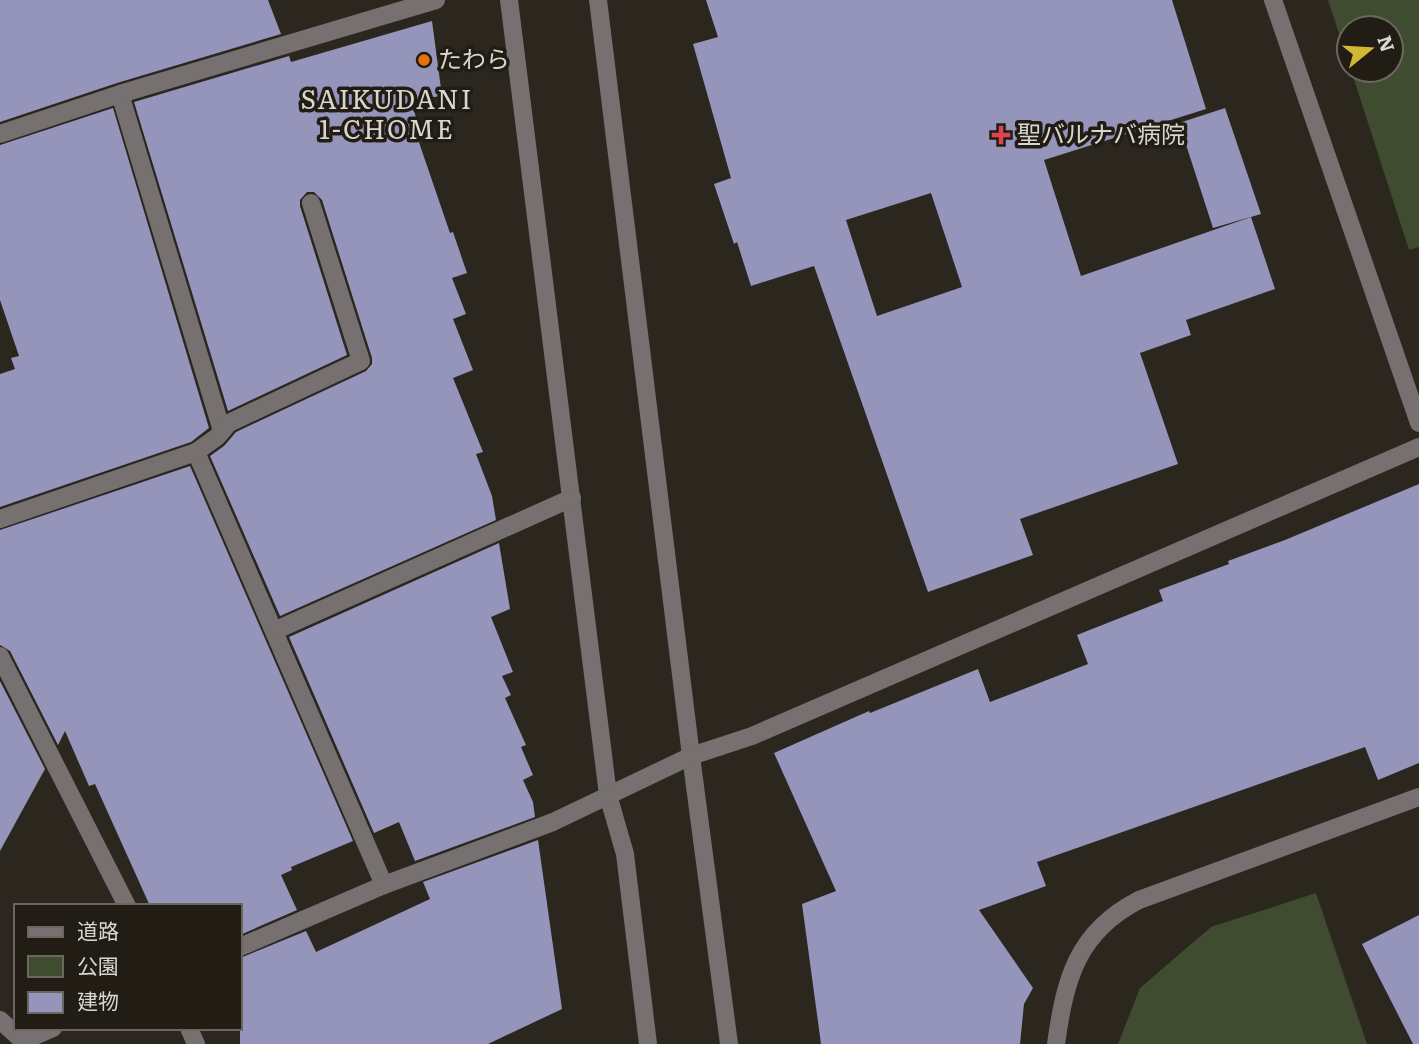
<svg xmlns="http://www.w3.org/2000/svg" width="1419" height="1044" font-family="Literata,'Noto Sans JP',serif">
<style>
.green{fill:#404c30}
.building{fill:#9594bb;fill-rule:evenodd}
.lines{fill:none;stroke-linecap:round;stroke-linejoin:round}
.minor{stroke:#767070;stroke-width:18}
.food-dot{fill:#e8710a;stroke:#211d15;stroke-width:2.5}
.health-dot{fill:#e0444e;stroke:#211d15;stroke-width:2.5}
.labels{text-anchor:middle;stroke-width:7;stroke-linejoin:round;paint-order:stroke}
.poi-label{font-size:24px;fill:#d9d6d0;stroke:#211d15;text-anchor:start}
.neighbourhood-label{font-size:26px;letter-spacing:2px;fill:#d9d6d0;stroke:#211d15}
</style>
<rect width="100%" height="100%" fill="#2b261e"/>
<g class="green">
<path d="M1328 0H1419V247L1409 250 1351 70H1391V28H1349V64Z"/>
<path d="M1316 893 1367 1044H1118L1140 988 1211 927Z"/>
</g>
<g class="building">
<path d="M0 0H268L281 34 117 83 0 122Z"/>
<path d="M706 0H1172L1206 109 1044 160 1081 276 1251 217 1275 289 1186 320 1191 335 1140 353 1178 464 1020 519 1033 555 928 592 814 266 751 286 737 242 734 244 714 184 731 178 693 44 718 37ZM931 193 962 287 877 316 846 220Z"/>
<path d="M432 21 442 96 410 100 416 117 411 119 450 233 453 232 467 273 452 278 466 314 453 319 473 370 453 378 483 452 476 454 492 496 496 520 280 616 210 456 224 446 236 432 366 371 372 364V358L322 200 314 192H307L300 200V206L347 355 228 411 134 102 289 56 291 62Z"/>
<path d="M113 108 209 428 191 442 0 507V374L15 369 11 358 19 356 0 300V145Z"/>
<path d="M1225 108 1261 214 1213 228 1179 123Z"/>
<path d="M190 466 353 841 291 867 292 870 281 875 297 910 240 935V906H150L95 784 89 786 65 731 58 745 10 651 0 645V530Z"/>
<path d="M1419 484V763L1378 780 1365 747 1037 862 1046 886 979 910 1033 988 1024 1004 1020 1044H821L802 904 836 891 774 753 869 711 870 713 978 669 990 702 1088 664 1077 635 1163 601 1159 590 1229 564 1228 561 1285 540Z"/>
<path d="M499 543 510 609 491 617 513 672 502 676 511 695 505 698 526 745 521 747 533 775 523 780 533 802 535 817 415 861 399 822 374 833 289 637Z"/>
<path d="M0 681 45 769 0 851Z"/>
<path d="M538 840 562 1009 488 1044H240V958L306 931 316 952 430 899 423 882Z"/>
<path d="M1419 915V1044H1413L1362 944Z"/>
</g>
<g class="lines">
<g class="minor">
<path d="M509 0 608 795 625 854 648 1044"/>
<path d="M598 0 691 756 729 1044"/>
<path d="M1273 0 1419 423"/>
<path d="M120 94 222 431"/>
<path d="M0 134 120 94 436 0"/>
<path d="M196 452 384 885"/>
<path d="M0 519 196 452 217 437 229 423 361 361 311 203"/>
<path d="M274 631 572 498"/>
<path d="M0 656 127 906"/>
<path d="M240 947 384 885 553 822 691 756 752 736 1419 447"/>
<path d="M0 1020 23 1041 53 1028"/>
<path d="M189 1028 196 1044"/>
<path d="M1056 1044C1065 979 1077 932 1139 900L1419 797"/>
</g>
</g>
<circle class="food-dot" cx="424" cy="60" r="7"/>
<path class="health-dot" d="M997.5 124.5h7v7h7v7h-7v7h-7v-7h-7v-7h7z"/>
<g class="labels">
<g class="poi-label">
<text x="438" y="68">たわら</text>
<text x="1017" y="143">聖バルナバ病院</text>
</g>
<g class="neighbourhood-label">
<text x="387" y="109">SAIKUDANI<tspan x="387" dy="30">1-CHOME</tspan></text>
</g>
</g>
<rect x="14" y="904" width="228" height="126" fill="#211d15" stroke="#6b6760" stroke-width="2"/>
<rect x="28" y="927" width="35" height="10" fill="#767070" stroke="#6b6760" stroke-width="2"/>
<text x="77" y="939" font-size="21" fill="#d9d6d0">道路</text>
<rect x="28" y="956" width="35" height="21" fill="#404c30" stroke="#6b6760" stroke-width="2"/>
<text x="77" y="974" font-size="21" fill="#d9d6d0">公園</text>
<rect x="28" y="992" width="35" height="21" fill="#9594bb" stroke="#6b6760" stroke-width="2"/>
<text x="77" y="1009" font-size="21" fill="#d9d6d0">建物</text>
<g transform="translate(1370 49) rotate(72)"><circle r="33" fill="#211d15" stroke="#6b6760" stroke-width="2"/>
<path d="M0-5L12 26L0 18L-12 26Z" fill="#d2b736"/>
<text y="-10" font-size="19" font-weight="bold" text-anchor="middle" fill="#d9d6d0">N</text>
</g>
</svg>
